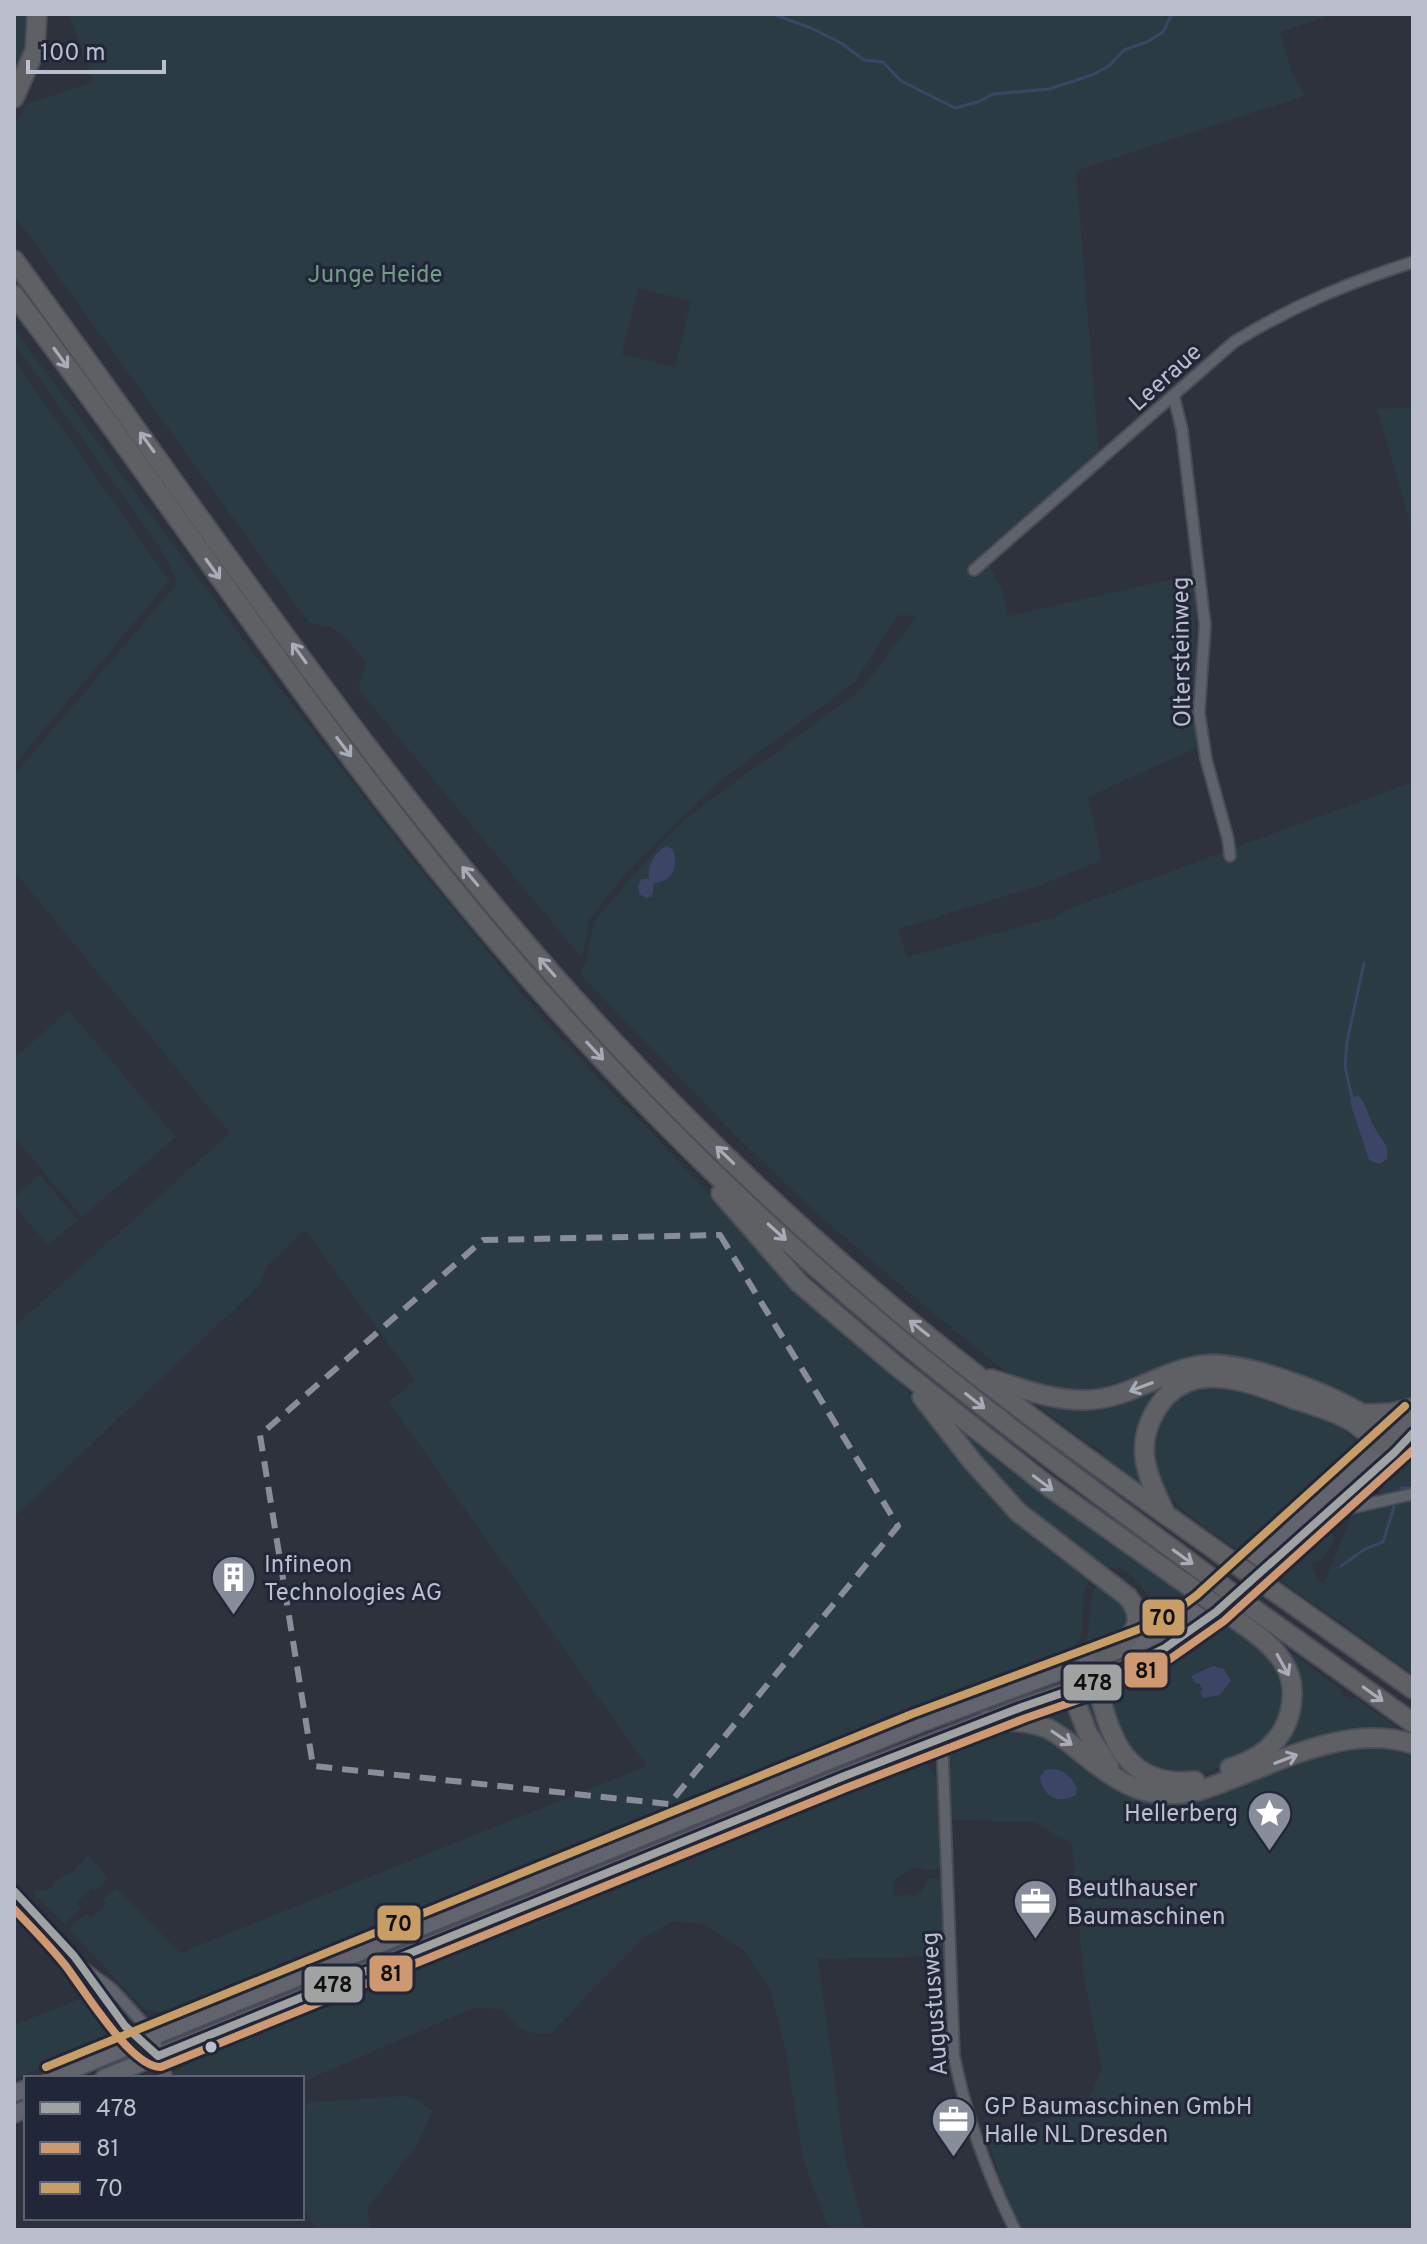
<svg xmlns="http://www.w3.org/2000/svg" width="1427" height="2244" font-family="Overpass,sans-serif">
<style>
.green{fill:#2b3b43;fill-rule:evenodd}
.water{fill:#3c4566}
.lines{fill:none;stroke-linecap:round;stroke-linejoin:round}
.stream{stroke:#3c4566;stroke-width:3}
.street-casing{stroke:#4b4d56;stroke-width:14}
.secondary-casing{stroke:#4b4d56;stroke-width:18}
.primary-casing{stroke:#4c4f5a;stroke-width:20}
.highway-casing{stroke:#4b4e59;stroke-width:22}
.street{stroke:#5e626b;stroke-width:10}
.secondary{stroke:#5d6069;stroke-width:14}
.primary{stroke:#61646c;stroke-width:16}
.highway{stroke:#5f6064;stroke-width:18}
.highway-bridge-casing{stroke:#4b4e59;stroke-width:22;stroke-linecap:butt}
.highway-bridge{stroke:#5f6064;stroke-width:18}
.bus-1-casing{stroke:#212639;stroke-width:14}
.bus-2-casing{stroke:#212639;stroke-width:14}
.bus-3-casing{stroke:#212639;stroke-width:14}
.bus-1{stroke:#a1a2a2;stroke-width:8}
.bus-2{stroke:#ce9970;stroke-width:8}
.bus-3{stroke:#c99d66;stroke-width:8}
.oneway{stroke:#a8abb8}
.marked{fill:none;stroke:#898d9b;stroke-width:6;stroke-dasharray:16 10;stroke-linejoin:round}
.bus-dot{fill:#babecd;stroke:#212639;stroke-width:3}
.labels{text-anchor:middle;stroke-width:6;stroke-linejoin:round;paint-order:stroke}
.park-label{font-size:24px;fill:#729d84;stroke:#212639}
.street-label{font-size:24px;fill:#babecd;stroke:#212639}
.poi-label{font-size:24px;fill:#babecd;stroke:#212639;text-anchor:start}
.line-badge{stroke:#212639;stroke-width:3}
.pale-badge-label{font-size:22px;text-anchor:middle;font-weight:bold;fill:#111}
</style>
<rect width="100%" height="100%" fill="#2e323d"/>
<g class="green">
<path d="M14 14H28L29 19 21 60 14 68Z"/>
<path d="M69 14H1333L1280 32 1292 74 1306 95 1076 171 1099 453 983 552 1001 588 1008 616 1195 574 1198 747 1088 797 1102 860 1038 886 898 929 907 957 1056 917 1066 910 1413 782V1399L1371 1408 1257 1365 1077 1395 1023 1382 1001 1368 921 1303 819 1215 738 1138 580 974 586 962 594 921 656 849 689 816 861 690 917 616 898 615 855 682 721 780 625 874 589 920 582 958 358 689 366 664C346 638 343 628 309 623L14 215V125L26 104 94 82ZM638 288 691 301 675 367 622 354Z"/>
<path d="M14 329 275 682 407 853 545 1022 703 1187 769 1262 819 1313 894 1376 930 1417 1091 1577 1083 1594 1082 1635 1073 1648 403 1922 199 2001 163 2012 147 2010 133 1998 69 1929 86 1913 91 1918 106 1904 102 1899 117 1889 180 1953 647 1766 389 1402 415 1380 305 1230 267 1266 260 1285 14 1517V1327L230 1133 14 871V775L176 585 175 577 159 546 14 343Z"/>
<path d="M14 360 169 581 14 765Z"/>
<path d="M1413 407V532L1377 409Z"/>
<path d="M69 1011 176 1137 82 1217 14 1137V1058Z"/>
<path d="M40 1175 78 1220 48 1245 14 1205V1197Z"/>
<path d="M1168 1382 1158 1397 1145 1486 1101 1454 1102 1451 1092 1444 1091 1446 1029 1399 1052 1403Z"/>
<path d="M1213 1385 1238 1387 1339 1426 1355 1440 1343 1461 1244 1554C1204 1526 1126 1484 1159 1422 1172 1399 1188 1390 1213 1385Z"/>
<path d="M946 1417 1195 1597C1159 1632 1146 1582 1123 1570 1116 1565 1106 1568 1098 1569L1025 1512Z"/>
<path d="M1413 1449V1491L1383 1496 1380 1493 1382 1479Z"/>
<path d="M1413 1501V1674L1271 1573 1324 1525 1328 1526 1335 1538 1321 1561 1314 1562 1312 1566 1317 1580 1324 1583 1352 1515Z"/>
<path d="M1110 1573C1138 1575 1135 1619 1180 1615L1135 1637 1139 1630Z"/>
<path d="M1098 1582 1126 1606C1127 1612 1130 1621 1128 1626 1124 1642 1084 1653 1070 1658 1101 1643 1081 1606 1098 1582Z"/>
<path d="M1222 1617 1263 1645 1284 1677 1286 1705 1275 1734 1244 1758 1199 1775 1161 1776 1126 1752 1105 1688ZM1231 1681 1220 1695 1203 1690 1199 1682Z"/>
<path d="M1268 1636 1343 1691 1342 1694 1351 1700 1354 1697 1405 1733 1266 1756 1294 1714Z"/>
<path d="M1092 1688 1107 1735 1161 1785 1129 1780 1105 1759 1078 1693Z"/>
<path d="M1068 1696 1093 1753 1010 1718Z"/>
<path d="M997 1727H1036L1152 1800 1355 1743 1413 1750V2230H1021L1003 2188 988 2141 1086 2105 1102 2069 1083 1972 1072 1845 1036 1822 949 1820 947 1746 952 1741ZM1057 1769 1069 1776 1075 1785 1067 1799 1053 1798 1043 1782 1045 1770Z"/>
<path d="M922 1759 938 1778 942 1867 928 1871C913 1862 905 1873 893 1882L895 1896 909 1894 911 1898 919 1894 929 1878 942 1880 945 1956 818 1959 845 2158 865 2230H829L803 2159 785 2047 770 1989 744 1950 704 1924 672 1921 641 1940 551 2033C525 2036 518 2028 503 2009L474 2008 302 2082V2078H175L173 2072C189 2061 217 2055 228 2039L804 1802Z"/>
<path d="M89 1855 108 1879 95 1891 91 1888 77 1902 81 1908 64 1924 35 1894V1889L43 1891 51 1888 56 1880 71 1873Z"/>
<path d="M80 1999 111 2036C78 2050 47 2066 14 2079V2025Z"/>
<path d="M405 2096 420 2101 432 2111 417 2145 368 2207 370 2230H318L302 2207V2108L310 2102Z"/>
</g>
<g class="water">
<path d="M667 846 673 850C679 867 672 882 654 883L652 896 646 898 639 894 638 885 642 879H649C647 865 655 852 667 846Z"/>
<path d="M1358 1095C1368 1105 1368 1118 1376 1130 1382 1141 1390 1145 1387 1159L1380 1164 1369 1160 1350 1102 1352 1098Z"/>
<path d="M1213 1666 1224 1669 1231 1681 1220 1695 1203 1698 1200 1692 1203 1690 1199 1683 1196 1684 1191 1676Z"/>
<path d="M1051 1769C1065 1769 1072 1778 1077 1789L1076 1795C1054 1807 1042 1792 1040 1777L1045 1770Z"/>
</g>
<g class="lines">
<g class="stream">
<path d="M773 14 811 28 841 43 864 60 883 62 901 81 955 108 978 102 993 94 1049 89 1092 75 1109 66 1124 50 1147 42 1163 32 1172 14"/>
<path d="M1352 1098 1345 1066 1347 1042 1364 963"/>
<path d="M1401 1488H1413"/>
<path d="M1341 1566 1365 1549 1383 1542 1394 1507"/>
</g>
<defs>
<g id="street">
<path d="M1174 397 1182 430 1205 625 1199 712 1206 759 1228 839 1230 856"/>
<path d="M974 570 1234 342C1294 305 1346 284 1413 262"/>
<path d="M1329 1513 1413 1494"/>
<path d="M942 1738 954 2056C966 2116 988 2175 1015 2230"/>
<path d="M14 1891 81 1966 112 1989 143 2023 153 2036 167 2078"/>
<path d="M84 1971C101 2002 129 2036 158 2056"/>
</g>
<g id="secondary">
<path d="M1382 1443 1413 1415"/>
<path d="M1394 1453 1413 1433"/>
</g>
<g id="primary">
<path d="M1253 1561 1379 1446"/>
<path d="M1265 1570 1394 1453"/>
<path d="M51 2078 917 1725 1142 1641 1179 1623 1205 1604"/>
<path d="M104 2078 842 1777 1022 1707 1097 1681 1165 1648 1216 1612"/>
<path d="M14 2093 26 2089"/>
<path d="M14 2114 26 2109"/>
</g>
<g id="highway">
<path d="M14 98 35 50 37 14"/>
<path d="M14 260C208 524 389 801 613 1041 703 1138 800 1229 901 1314 1007 1403 1121 1483 1234 1563"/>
<path d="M14 295C185 519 336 758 522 970 635 1100 758 1221 890 1331 995 1419 1105 1499 1214 1580"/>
<path d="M721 1193 799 1283 894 1364 1048 1486 1199 1593"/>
<path d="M991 1379C1022 1389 1054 1401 1087 1400 1129 1399 1162 1370 1203 1365 1241 1359 1346 1398 1375 1423 1385 1431 1390 1441 1394 1453"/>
<path d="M922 1397 972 1461 1018 1512 1128 1597C1151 1627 1126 1640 1103 1657"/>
<path d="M1364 1414 1391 1413 1413 1408"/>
<path d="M1165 1513C1148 1476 1133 1448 1156 1410 1188 1356 1249 1382 1294 1399 1312 1405 1334 1411 1351 1421 1367 1431 1377 1445 1394 1453"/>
<path d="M1261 1582 1413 1689"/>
<path d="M1241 1600 1413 1723"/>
<path d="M1227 1613C1246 1627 1270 1641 1283 1662 1299 1686 1293 1723 1273 1743 1262 1756 1246 1763 1230 1768"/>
<path d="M1074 1667 1071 1691 1088 1734 1109 1766"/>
<path d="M1097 1681C1108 1738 1127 1789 1195 1781"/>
<path d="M988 1720C1008 1721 1030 1721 1049 1729 1062 1736 1073 1746 1084 1755 1121 1785 1149 1802 1198 1791 1266 1770 1341 1721 1413 1744"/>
</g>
</defs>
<use href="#street" class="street-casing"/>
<use href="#secondary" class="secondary-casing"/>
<use href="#primary" class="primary-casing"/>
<use href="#highway" class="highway-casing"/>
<use href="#street" class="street"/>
<use href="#secondary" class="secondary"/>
<use href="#primary" class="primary"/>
<use href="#highway" class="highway"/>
<defs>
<g id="highway-bridge">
<path d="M1234 1563 1261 1582"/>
<path d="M1214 1580 1241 1600"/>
<path d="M1199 1593 1227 1613"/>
</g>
</defs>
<use href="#highway-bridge" class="highway-bridge-casing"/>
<use href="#highway-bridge" class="highway-bridge"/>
<defs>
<path id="bus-1" d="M14 1891 74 1956 125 2026 158 2056 842 1777 1022 1707 1097 1681 1165 1648 1216 1612 1394 1453 1413 1433"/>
<path id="bus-2" d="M14 1909C31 1927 49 1945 65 1965 83 1988 131 2068 161 2067L846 1788 1026 1718 1101 1692 1170 1659 1224 1621 1413 1450"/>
<path id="bus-3" d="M46 2067 912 1714 1137 1630 1173 1613 1197 1595 1405 1406"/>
</defs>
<use href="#bus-1" class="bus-1-casing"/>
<use href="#bus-2" class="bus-2-casing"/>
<use href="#bus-3" class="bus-3-casing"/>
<use href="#bus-1" class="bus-1"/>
<use href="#bus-2" class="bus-2"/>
<use href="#bus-3" class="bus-3"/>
</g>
<defs><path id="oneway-shaft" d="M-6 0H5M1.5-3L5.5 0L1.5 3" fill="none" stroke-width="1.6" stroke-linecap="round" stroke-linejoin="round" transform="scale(2)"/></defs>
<g class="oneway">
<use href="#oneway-shaft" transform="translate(61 358) rotate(54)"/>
<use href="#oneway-shaft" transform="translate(147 442) rotate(-126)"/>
<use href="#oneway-shaft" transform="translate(213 569) rotate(54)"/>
<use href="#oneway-shaft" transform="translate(299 653) rotate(-126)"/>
<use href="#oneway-shaft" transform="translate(344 747) rotate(53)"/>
<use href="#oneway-shaft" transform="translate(470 876) rotate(-130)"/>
<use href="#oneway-shaft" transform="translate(547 967) rotate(-131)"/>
<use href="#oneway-shaft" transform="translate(595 1051) rotate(47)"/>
<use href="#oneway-shaft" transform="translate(725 1155) rotate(-136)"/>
<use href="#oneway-shaft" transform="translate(777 1232) rotate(42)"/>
<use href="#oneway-shaft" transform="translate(919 1328) rotate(-142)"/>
<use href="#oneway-shaft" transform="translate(1141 1387) rotate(159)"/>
<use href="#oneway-shaft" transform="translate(975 1401) rotate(38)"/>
<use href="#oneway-shaft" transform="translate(1043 1483) rotate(37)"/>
<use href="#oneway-shaft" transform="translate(1183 1557) rotate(36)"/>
<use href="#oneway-shaft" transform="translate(1283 1665) rotate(61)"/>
<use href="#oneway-shaft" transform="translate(1373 1694) rotate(36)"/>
<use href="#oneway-shaft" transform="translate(1062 1738) rotate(34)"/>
<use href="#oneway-shaft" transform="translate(1286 1759) rotate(-21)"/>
</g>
<path class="marked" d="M720 1235 898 1526 669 1804 313 1766 260 1435 483 1240Z"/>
<defs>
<symbol id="building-pin" viewBox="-11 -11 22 30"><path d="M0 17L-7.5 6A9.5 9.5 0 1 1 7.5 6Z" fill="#898d9b" stroke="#212639"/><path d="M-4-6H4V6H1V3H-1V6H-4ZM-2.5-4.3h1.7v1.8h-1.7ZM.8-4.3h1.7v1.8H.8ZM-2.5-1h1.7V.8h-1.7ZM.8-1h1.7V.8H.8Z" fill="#fff"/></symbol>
<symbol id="sight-pin" viewBox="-11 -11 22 30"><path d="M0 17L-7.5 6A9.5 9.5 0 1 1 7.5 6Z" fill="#898d9b" stroke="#212639"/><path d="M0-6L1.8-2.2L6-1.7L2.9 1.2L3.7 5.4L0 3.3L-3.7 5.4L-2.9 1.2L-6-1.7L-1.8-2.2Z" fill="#fff"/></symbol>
<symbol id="office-pin" viewBox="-11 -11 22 30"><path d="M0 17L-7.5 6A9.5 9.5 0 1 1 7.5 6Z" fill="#898d9b" stroke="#212639"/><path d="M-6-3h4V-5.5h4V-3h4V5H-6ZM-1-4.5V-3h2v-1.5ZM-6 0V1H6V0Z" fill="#fff"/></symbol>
</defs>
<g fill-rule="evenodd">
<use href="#building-pin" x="208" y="1552" width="51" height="69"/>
<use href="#sight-pin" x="1244" y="1788" width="51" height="69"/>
<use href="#office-pin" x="1010" y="1876" width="51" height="69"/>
<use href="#office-pin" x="928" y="2094" width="51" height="69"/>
</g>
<circle class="bus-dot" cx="211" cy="2047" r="7"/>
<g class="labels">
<g class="park-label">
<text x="375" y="282">Junge Heide</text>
</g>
<g class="street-label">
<text transform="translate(1165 377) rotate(-42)" y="8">Leeraue</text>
<text transform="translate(1181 652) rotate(-91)" y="8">Oltersteinweg</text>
<text transform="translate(934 2004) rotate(-94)" y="8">Augustusweg</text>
</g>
<g class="poi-label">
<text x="264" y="1572">Infineon<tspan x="264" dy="28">Technologies AG</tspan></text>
<text x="1238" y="1821" text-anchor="end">Hellerberg</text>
<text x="1067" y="1896">Beutlhauser<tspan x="1067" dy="28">Baumaschinen</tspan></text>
<text x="984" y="2114">GP Baumaschinen GmbH<tspan x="984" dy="28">Halle NL Dresden</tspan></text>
</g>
</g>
<g class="line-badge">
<rect x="1141" y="1598" width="45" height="39" rx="8" fill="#c99d66"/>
<rect x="1123" y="1651" width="46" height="38" rx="8" fill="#ce9970"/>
<rect x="1062" y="1663" width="61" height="39" rx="8" fill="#a1a2a2"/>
<rect x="376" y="1904" width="46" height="38" rx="8" fill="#c99d66"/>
<rect x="368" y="1954" width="46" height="39" rx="8" fill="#ce9970"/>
<rect x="303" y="1965" width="61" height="39" rx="8" fill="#a1a2a2"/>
</g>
<g class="pale-badge-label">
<text x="1163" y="1625">70</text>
<text x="1146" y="1678">81</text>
<text x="1093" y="1690">478</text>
<text x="399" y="1931">70</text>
<text x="391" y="1981">81</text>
<text x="333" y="1992">478</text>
</g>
<rect width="1427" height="2244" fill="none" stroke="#babecd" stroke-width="32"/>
<rect x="24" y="2076" width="280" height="144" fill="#212639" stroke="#5e6374" stroke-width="2"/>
<rect x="40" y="2102" width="40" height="12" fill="#a1a2a2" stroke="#5e6374" stroke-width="2"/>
<text x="96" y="2116" font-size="24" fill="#babecd">478</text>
<rect x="40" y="2142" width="40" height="12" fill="#ce9970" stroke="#5e6374" stroke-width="2"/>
<text x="96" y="2156" font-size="24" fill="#babecd">81</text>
<rect x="40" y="2182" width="40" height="12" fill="#c99d66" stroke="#5e6374" stroke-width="2"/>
<text x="96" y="2196" font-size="24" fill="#babecd">70</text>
<path d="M28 60v12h136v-12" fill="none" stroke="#babecd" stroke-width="4"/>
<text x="40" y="60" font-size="24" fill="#babecd" stroke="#212639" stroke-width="6" paint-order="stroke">100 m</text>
</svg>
